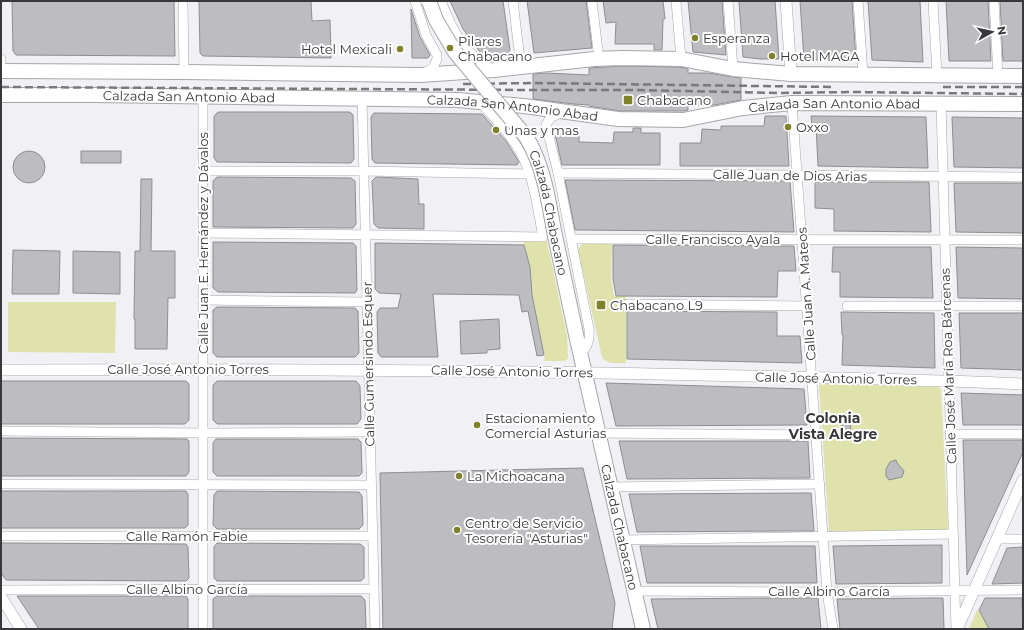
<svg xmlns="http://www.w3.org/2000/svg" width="1024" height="630" font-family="Montserrat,sans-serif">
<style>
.green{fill:#dfe2aa}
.building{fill:#bdbcc1;stroke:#8e8e92}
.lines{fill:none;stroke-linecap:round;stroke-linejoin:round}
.minor-casing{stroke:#a7a6ab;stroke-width:10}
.tertiary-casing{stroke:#a7a6ab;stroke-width:12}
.primary-casing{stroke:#a7a6ab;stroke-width:16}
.trunk-casing{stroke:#a7a6ab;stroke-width:16}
.minor{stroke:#fff;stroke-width:9}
.tertiary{stroke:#fff;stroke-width:11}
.primary{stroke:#fff;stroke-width:14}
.trunk{stroke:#fff;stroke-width:14}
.rail{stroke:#7a797d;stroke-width:2.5;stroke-dasharray:8 4;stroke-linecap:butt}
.primary-bridge-casing{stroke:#a7a6ab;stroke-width:16;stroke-linecap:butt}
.primary-bridge{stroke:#fff;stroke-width:14}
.poi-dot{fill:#7f822b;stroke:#fefefe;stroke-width:1.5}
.labels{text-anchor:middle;stroke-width:4;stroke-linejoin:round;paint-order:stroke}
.poi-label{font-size:13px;fill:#38383a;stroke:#fefefe;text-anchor:start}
.street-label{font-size:13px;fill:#38383a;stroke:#fefefe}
.neighbourhood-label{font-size:14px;font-weight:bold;fill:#38383a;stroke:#fefefe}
</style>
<rect width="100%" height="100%" fill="#f1f0f5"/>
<g class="green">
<path d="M546 237 567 336 568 358 565 361H545L532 295 530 267 523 242H542Z"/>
<path d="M586 242 612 243 611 278 614 296H626V363C618 363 607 365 602 357L578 250 581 245Z"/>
<path d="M8 302H116L115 353 8 352Z"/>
<path d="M821 383 938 387 941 389 948 530 829 532 819 386Z"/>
<path d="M977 610 988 615 989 629H969Z"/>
</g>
<g class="building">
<path d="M12 1H174L175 56 16 55 13 51Z"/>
<path d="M199 1H311L312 21 330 20 331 58 203 56 200 53Z"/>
<path d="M450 1H503L510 50 508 53 483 56 463 29Z"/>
<path d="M527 1H586L592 48 534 53Z"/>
<path d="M603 1H663L665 19H663L662 50H654V44H615L616 22 606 23Z"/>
<path d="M688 1H722L726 55 693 52Z"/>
<path d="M739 1H775L779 59H760L743 57Z"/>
<path d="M800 1H852L856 60H804Z"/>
<path d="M868 1H920L923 62 872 60Z"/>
<path d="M946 1H988L991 61H949Z"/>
<path d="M1000 1H1023V61H1003Z"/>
<path d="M411 9 420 37 430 55 428 58H412Z"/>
<path d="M622 66 680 67 688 69V73H708L741 78V100L714 105 688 106V110L684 111H619L589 106V105L573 104 533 99V74L545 73 589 75V68Z"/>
<path d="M218 112H350L353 115 354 159 351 163 217 162 214 158V116Z"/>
<path d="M374 113 482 114 506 141 519 162 517 165 375 163 372 159 371 117Z"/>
<path d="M765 116H786L789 166H680V143H701L702 129 721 130V126H764Z"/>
<path d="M811 116 926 117 928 168 818 166 816 126H812Z"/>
<path d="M952 117 1023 118V168L954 167Z"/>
<path d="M633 128H641V133H660V165H562L555 134H579V142L613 143 614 132H633Z"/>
<circle cx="29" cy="167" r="16"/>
<rect x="81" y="151" width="40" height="12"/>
<path d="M217 177 351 178 355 181 356 224 353 228 213 227V181Z"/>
<path d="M376 177 418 179 419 204H424V229L378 228 374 224 372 181Z"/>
<path d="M141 179H152L151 251H175V298H168L167 349H135V319H134L135 251H140Z"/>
<path d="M565 180 790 181 794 232 575 230Z"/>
<path d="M815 182H929L931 232 834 231V209L815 208Z"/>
<path d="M954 183H1023V233L956 232Z"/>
<path d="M213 242 353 243 356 246 357 290 355 293 218 292 213 288Z"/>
<path d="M375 243 524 245 530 267 532 295 544 355 537 356 528 311 522 312 519 295 433 294 438 357H381L378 353 377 312 380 308H398L401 294 379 293 375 289Z"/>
<path d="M613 245 794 246 796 271H778L777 297 616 296 613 279Z"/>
<path d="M833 247H931L933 298 840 297V272H832Z"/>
<path d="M956 247 1023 248V299L958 298Z"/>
<path d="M13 250 60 251 59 294H12Z"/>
<path d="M73 251 120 252V294L73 293Z"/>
<path d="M217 307 355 308 358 311 359 353 355 357H217L213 353V310Z"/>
<path d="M627 311 777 312V336H800L802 363 627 359Z"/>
<path d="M841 312 934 313 935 368 842 365 843 335H842Z"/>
<path d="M959 313H1023V370L961 368Z"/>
<path d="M499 319 500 349 487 350V353L461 354 460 321Z"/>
<path d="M1 381H186L189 384V420L185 424H1Z"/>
<path d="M217 381H356L360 386 361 419 357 424H217L213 420V385Z"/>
<path d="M606 383 804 389 807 425 616 426Z"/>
<path d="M961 393 1023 395V425H963Z"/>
<path d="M842 424H850L851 431 843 432Z"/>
<path d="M1 438 187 439 189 441V472L186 476H1Z"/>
<path d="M216 439H358L361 442 362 473 359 476H217L213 472V443Z"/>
<path d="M963 440H1023V452L967 575Z"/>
<path d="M619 441H808L810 478 627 479Z"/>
<path d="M896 460 897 463 904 471 902 477 889 480 886 476V469L890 462Z"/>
<path d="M583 468 615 603 612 629H383L380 473Z"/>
<path d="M1 491H186L188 494V525L185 528H1Z"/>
<path d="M217 491 359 492 362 496 363 525 359 529H217L213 525 214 495Z"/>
<path d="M811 493 814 531H780L637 532 629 494Z"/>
<path d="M1 543 186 544 188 547 189 578 186 581 6 580 1 573Z"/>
<path d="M217 543 360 544 364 547V578L361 581H217L214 578V547Z"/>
<path d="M942 545V583L836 584 833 546Z"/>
<path d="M640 546H815L817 583H647Z"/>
<path d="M1023 547V583L992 584 1007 548Z"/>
<path d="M17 596H186L188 599V629H39Z"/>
<path d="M217 596H361L365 600 366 629H213V599Z"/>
<path d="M766 598H818L821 629H658L651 599Z"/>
<path d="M930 598H943L944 629H840L837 599Z"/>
<path d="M985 598H1022L1023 629H989L979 610Z"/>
</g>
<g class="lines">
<defs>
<g id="minor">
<path d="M183 1 184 72"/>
<path d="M415 1 426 35 437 55V59L433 68 424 73"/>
<path d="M441 1C453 32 464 53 493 70"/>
<path d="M513 1 521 68"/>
<path d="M592 1 599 59"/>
<path d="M676 1 681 59"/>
<path d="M728 1 733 69"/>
<path d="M858 1 863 75"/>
<path d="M933 1 937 75"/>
<path d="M994 1 998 76"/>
<path d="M1 59V71"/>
<path d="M203 96V629"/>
<path d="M362 98 375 629"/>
<path d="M792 103 827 592 833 629"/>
<path d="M941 103 956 629"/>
<path d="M563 112 550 118 546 125 558 173 589 329C590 340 588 346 580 355"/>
<path d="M203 171H363L530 174"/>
<path d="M558 173 1023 177"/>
<path d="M203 233 543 237C538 212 535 185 525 162 515 138 496 120 479 101"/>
<path d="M571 239 1023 240"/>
<path d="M203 300 366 302"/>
<path d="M628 304 807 306"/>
<path d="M847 306H1023"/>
<path d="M1 431 203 433 370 432"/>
<path d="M598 433 816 435"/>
<path d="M950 434H1023"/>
<path d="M1 484 371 485"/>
<path d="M610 487 820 484"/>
<path d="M1 536H372"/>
<path d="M996 539H1023"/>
<path d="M623 540 953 534"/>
<path d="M1 590 374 589"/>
<path d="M634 591 827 592 1023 590"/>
</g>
<g id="tertiary">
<path d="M786 1 791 74"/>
<path d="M1 370C249 369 498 370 746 376 838 378 931 380 1023 384"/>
<path d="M1 597 21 629"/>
<path d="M957 629 1023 480"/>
</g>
<g id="primary">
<path id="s1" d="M577 339 643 629"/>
</g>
<g id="trunk">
<path d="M1 71 184 72 421 75 494 70 594 59 622 58 681 59 733 69 791 74 1023 76"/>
<path id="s2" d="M1 95H94L458 100 524 106 618 119 683 120 743 108 792 103 1023 104"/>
</g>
</defs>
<use href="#minor" class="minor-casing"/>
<use href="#tertiary" class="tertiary-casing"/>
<use href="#primary" class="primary-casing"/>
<use href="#trunk" class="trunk-casing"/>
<use href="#minor" class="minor"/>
<use href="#tertiary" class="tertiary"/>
<use href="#primary" class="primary"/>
<use href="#trunk" class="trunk"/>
<g class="rail">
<path d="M463 84 532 83 835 87"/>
<path d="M1 87 532 90H639L777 93 853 92 1023 94"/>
<path d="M943 87H1023"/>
</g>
<defs>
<g id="primary-bridge">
<path id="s3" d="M429 1 436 20 455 52 527 138C544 168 548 198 554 231 562 267 569 303 577 339"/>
</g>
</defs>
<use href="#primary-bridge" class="primary-bridge-casing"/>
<use href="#primary-bridge" class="primary-bridge"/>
</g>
<g class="poi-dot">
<circle cx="695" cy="38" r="4"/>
<circle cx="450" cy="48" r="4"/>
<circle cx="400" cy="49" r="4"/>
<circle cx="772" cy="56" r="4"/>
<rect x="623" y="95" width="10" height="10" rx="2"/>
<circle cx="788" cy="127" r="4"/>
<circle cx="496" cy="130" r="4"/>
<rect x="596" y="300" width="10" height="10" rx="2"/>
<circle cx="477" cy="425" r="4"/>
<circle cx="459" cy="476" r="4"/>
<circle cx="457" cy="530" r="4"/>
</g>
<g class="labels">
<g class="poi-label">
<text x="703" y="43">Esperanza</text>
<text x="458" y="46">Pilares<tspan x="458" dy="15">Chabacano</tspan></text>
<text x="392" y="54" text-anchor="end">Hotel Mexicali</text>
<text x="780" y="61">Hotel MAGA</text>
<text x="637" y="105">Chabacano</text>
<text x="796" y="132">Oxxo</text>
<text x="504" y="135">Unas y mas</text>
<text x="610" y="310">Chabacano L9</text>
<text x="485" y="423">Estacionamiento<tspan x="485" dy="15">Comercial Asturias</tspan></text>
<text x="467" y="481">La Michoacana</text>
<text x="465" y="528">Centro de Servicio<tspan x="465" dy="15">Tesorería "Asturias"</tspan></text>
</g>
<g class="street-label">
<text dy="5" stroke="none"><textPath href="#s2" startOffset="188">Calzada San Antonio Abad</textPath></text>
<text dy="5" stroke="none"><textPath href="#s2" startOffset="836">Calzada San Antonio Abad</textPath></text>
<text dy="5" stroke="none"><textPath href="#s2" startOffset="512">Calzada San Antonio Abad</textPath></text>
<text transform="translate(790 175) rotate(1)" y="5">Calle Juan de Dios Arias</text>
<text dy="5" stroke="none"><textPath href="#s3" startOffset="248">Calzada Chabacano</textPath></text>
<text x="713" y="244">Calle Francisco Ayala</text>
<text transform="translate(203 243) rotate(-90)" y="5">Calle Juan E. Hernández y Dávalos</text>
<text transform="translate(806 294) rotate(-94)" y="5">Calle Juan A. Mateos</text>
<text transform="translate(368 364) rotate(-91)" y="5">Calle Gumersindo Esquer</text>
<text transform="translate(948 366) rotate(-92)" y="5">Calle José María Roa Bárcenas</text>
<text x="188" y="374">Calle José Antonio Torres</text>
<text transform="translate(512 371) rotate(1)" y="5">Calle José Antonio Torres</text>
<text transform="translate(836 378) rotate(1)" y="5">Calle José Antonio Torres</text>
<text dy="5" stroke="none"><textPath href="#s1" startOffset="193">Calzada Chabacano</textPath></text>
<text x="187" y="541">Calle Ramón Fabie</text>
<text x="187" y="594">Calle Albino García</text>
<text x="829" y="596">Calle Albino García</text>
</g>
<g class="neighbourhood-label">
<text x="833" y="423">Colonia<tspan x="833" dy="16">Vista Alegre</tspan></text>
</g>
</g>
<rect width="1024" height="630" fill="none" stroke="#38383a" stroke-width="4"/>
<g transform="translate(992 32) rotate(82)" stroke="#fefefe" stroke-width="3" paint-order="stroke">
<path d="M0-3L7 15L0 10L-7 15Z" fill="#38383a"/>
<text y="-6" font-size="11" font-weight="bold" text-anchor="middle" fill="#38383a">N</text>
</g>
</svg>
